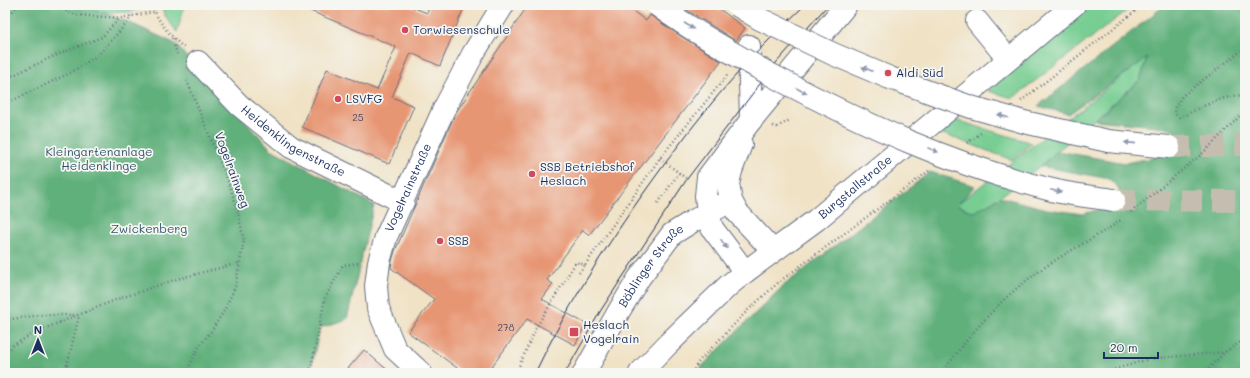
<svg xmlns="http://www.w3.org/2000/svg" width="1250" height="378" font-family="Mali,sans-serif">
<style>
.green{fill:#77cd92;stroke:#497e78}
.forest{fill:#61b07c;stroke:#3e706d}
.building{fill:#e79673}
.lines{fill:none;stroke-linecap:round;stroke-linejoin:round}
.highway-tunnel{stroke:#c5beb0;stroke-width:22;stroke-dasharray:22 11;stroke-linecap:butt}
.minor-casing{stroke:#666e82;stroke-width:24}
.major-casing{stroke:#666e82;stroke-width:24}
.path{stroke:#666e82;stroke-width:2.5;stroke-dasharray:1 3;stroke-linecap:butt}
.minor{stroke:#fff;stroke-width:22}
.major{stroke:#fff;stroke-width:22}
.tram{stroke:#1b2f5e;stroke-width:1}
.highway-bridge-casing{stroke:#666e82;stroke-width:24;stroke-linecap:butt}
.highway-bridge{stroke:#fff;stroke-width:22}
.oneway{fill:#8d97ae}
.poi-dot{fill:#d1495b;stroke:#f6f6f2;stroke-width:1.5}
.labels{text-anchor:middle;stroke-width:3.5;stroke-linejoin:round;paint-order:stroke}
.number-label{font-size:10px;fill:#4e4963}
.poi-label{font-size:12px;fill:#1b2f5e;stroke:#f6f6f2;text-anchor:start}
.street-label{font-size:12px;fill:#1b2f5e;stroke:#f6f6f2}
.park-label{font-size:12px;fill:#32566b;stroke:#f6f6f2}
</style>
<rect width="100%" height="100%" fill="#f6f6f2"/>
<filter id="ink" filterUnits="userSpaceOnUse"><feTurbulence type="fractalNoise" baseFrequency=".025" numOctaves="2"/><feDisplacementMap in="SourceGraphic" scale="8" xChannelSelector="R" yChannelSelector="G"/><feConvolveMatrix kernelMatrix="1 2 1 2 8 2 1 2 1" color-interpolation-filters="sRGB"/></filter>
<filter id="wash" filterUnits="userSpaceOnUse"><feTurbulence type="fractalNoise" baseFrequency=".012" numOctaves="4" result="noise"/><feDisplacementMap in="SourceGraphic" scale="16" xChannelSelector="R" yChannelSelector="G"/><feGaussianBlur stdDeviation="0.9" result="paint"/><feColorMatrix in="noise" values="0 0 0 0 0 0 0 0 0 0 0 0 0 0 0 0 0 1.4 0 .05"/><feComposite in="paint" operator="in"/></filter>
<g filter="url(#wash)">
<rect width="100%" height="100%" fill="#f0e2c5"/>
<g class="green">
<path d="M65 5H144L132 12 94 13Z"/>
<path d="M161 5H185L177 32 164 14Z"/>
<path d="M1090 5H1134L1013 98 988 91Z"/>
<path d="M1147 57 1140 80 1040 166 1000 197 974 212 956 205Z"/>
<path d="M952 119 1032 143 1012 160 938 132Z"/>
</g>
<g class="forest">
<path d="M5 5H84L128 22 174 43 271 149 374 205 347 319 320 328 310 373H5Z"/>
<path d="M1165 5H1245V373H697L704 364 783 286 930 172 975 186 957 205 974 212 1000 197 1047 209 1083 214 1111 206 1119 197V189L1109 179 1040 166 1057 151 1125 163 1157 157 1175 145 1176 136 1173 130 1156 126 1095 120 1140 80 1147 58 1068 114 1038 106Z"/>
</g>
<g id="blocks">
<g class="building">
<path d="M296 5H407L427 13 430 5H465L440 66 411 53 392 97 414 106 389 164 302 127 327 69 377 90 396 47Z"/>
<path d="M528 5H625L646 21 650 15 679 35 721 61 589 235 583 230 547 280 553 284 542 299 586 324 575 345 527 319 487 373H464L408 332 434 299 391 268 392 261 395 251 455 114Z"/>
<path d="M679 5H714L745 28 736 41Z"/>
<path d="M364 350 391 373H344Z"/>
</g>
</g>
</g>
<g filter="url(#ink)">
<use href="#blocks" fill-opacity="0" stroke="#666e82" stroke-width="1"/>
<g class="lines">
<g class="highway-tunnel">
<path d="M1169 147 1245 145"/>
<path d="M1114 200 1245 201"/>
</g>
<defs>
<g id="minor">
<path d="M977 21 1008 59"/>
<path d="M749 46 751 120"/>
<path id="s1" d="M198 62 239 105 291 147 403 202"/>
<path d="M741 144 731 171 728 184 731 201 737 212 773 251"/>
<path d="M745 272 712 228 708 213 706 196 708 177 751 120 846 5"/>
<path id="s2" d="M421 373 395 349 378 308 376 286 379 262 386 237 444 109 473 54 503 5"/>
<path id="s3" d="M584 373 619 311 639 278 672 234 693 221 731 201"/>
</g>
<g id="major">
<path id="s4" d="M640 373 668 344 729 285 745 272 816 220 1074 5"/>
</g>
</defs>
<use href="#minor" class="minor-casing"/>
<use href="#major" class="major-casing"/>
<g class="path">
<path d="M51 5 76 15 120 18 154 12"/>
<path d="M153 5C156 21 173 38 185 49"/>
<path d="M5 21 18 5"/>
<path d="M172 38 178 57"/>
<path d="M1245 48 1182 96 1175 107V114L1179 117C1187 116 1192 111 1199 108 1211 103 1232 93 1245 96"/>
<path d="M5 79 54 56 102 37 120 18"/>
<path d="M1021 101 1143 5"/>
<path d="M5 104 72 72 98 55 128 22 131 16"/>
<path d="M773 126 777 127 790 120"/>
<path d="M967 143 982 132"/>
<path d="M660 158 688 180"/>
<path d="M658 203 679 173"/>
<path d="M1131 212 1203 153 1245 111"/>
<path d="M579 273 585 265"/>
<path d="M5 320 40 315H77"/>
<path d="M5 355 12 346 36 332 118 299 177 279 239 263"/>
<path d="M65 373 79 316"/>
<path d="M186 373 198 348 212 330 224 311 235 287 244 241 238 212 230 186 187 81"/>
<path d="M310 373 325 298 343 265 359 263"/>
<path d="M516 373 537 326 576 262 585 265 660 158 729 73"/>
<path d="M525 373 528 368"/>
<path d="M692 373 699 361 748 310 780 281 929 171"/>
<path d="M942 373C967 338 996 303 1031 277 1056 258 1085 243 1111 227L1122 219"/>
<path d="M1103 373 1149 359 1225 352"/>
<path d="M1202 373 1206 371 1225 352 1245 339"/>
</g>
<use href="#minor" class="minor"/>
<use href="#major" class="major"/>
<g class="tram">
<path d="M535 373C564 312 600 256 638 201 672 153 708 104 749 61 767 41 786 23 805 5"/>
<path d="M565 373 601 310 687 179 776 63 828 5"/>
</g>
<defs>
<g id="highway-bridge">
<path d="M657 5C694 32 735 55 775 77 863 124 955 166 1052 190 1072 195 1094 197 1114 200"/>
<path d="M737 5 760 19 833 54 890 78 971 107 1024 122 1108 141 1169 147"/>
</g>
</defs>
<use href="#highway-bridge" class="highway-bridge-casing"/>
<use href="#highway-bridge" class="highway-bridge"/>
</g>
<defs><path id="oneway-solid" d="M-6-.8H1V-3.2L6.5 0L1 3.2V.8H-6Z"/></defs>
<g class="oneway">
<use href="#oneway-solid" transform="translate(689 26) rotate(33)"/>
<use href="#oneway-solid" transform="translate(867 69) rotate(-157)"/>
<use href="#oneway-solid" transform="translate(802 91) rotate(28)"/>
<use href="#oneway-solid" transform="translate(1003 116) rotate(-164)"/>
<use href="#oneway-solid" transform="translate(1130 143) rotate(-174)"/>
<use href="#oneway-solid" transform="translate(933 150) rotate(22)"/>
<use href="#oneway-solid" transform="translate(1056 191) rotate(12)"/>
<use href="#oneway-solid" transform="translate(724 244) rotate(55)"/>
</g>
</g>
<g class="poi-dot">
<circle cx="405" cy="30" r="4"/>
<circle cx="888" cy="73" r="4"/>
<circle cx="338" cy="99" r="4"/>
<circle cx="532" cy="174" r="4"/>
<circle cx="440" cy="241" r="4"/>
<rect x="569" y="327" width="10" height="10" rx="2"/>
</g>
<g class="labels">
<g class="number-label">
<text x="358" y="121">25</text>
<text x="506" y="331">278</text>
</g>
<g class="poi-label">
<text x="413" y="34">Torwiesenschule</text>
<text x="896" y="77">Aldi Süd</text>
<text x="346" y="103">LSVFG</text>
<text x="540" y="171">SSB Betriebshof<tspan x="540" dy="14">Heslach</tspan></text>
<text x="448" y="245">SSB</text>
<text x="583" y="329">Heslach<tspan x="583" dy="14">Vogelrain</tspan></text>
</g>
<g class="street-label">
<text dy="4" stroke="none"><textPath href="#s1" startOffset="125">Heidenklingenstraße</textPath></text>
<text transform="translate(232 170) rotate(70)" y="4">Vogelrainweg</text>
<text dy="4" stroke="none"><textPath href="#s4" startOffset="285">Burgstallstraße</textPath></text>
<text dy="4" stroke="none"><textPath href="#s2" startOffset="206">Vogelrainstraße</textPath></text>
<text dy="4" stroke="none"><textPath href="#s3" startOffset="127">Böblinger Straße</textPath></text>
</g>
<g class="park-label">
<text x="99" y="156">Kleingartenanlage<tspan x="99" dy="14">Heidenklinge</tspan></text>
<text x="149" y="233">Zwickenberg</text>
</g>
</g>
<rect width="1250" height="378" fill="none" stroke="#f6f6f2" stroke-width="20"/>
<g transform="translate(38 340)" stroke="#f6f6f2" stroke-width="3" paint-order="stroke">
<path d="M0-3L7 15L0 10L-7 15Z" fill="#1b2f5e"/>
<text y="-6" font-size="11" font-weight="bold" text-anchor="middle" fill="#1b2f5e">N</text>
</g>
<path d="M1104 352v6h54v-6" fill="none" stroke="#1b2f5e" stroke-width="2"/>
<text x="1110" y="352" font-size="12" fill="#1b2f5e" stroke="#f6f6f2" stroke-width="3" paint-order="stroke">20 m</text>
</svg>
